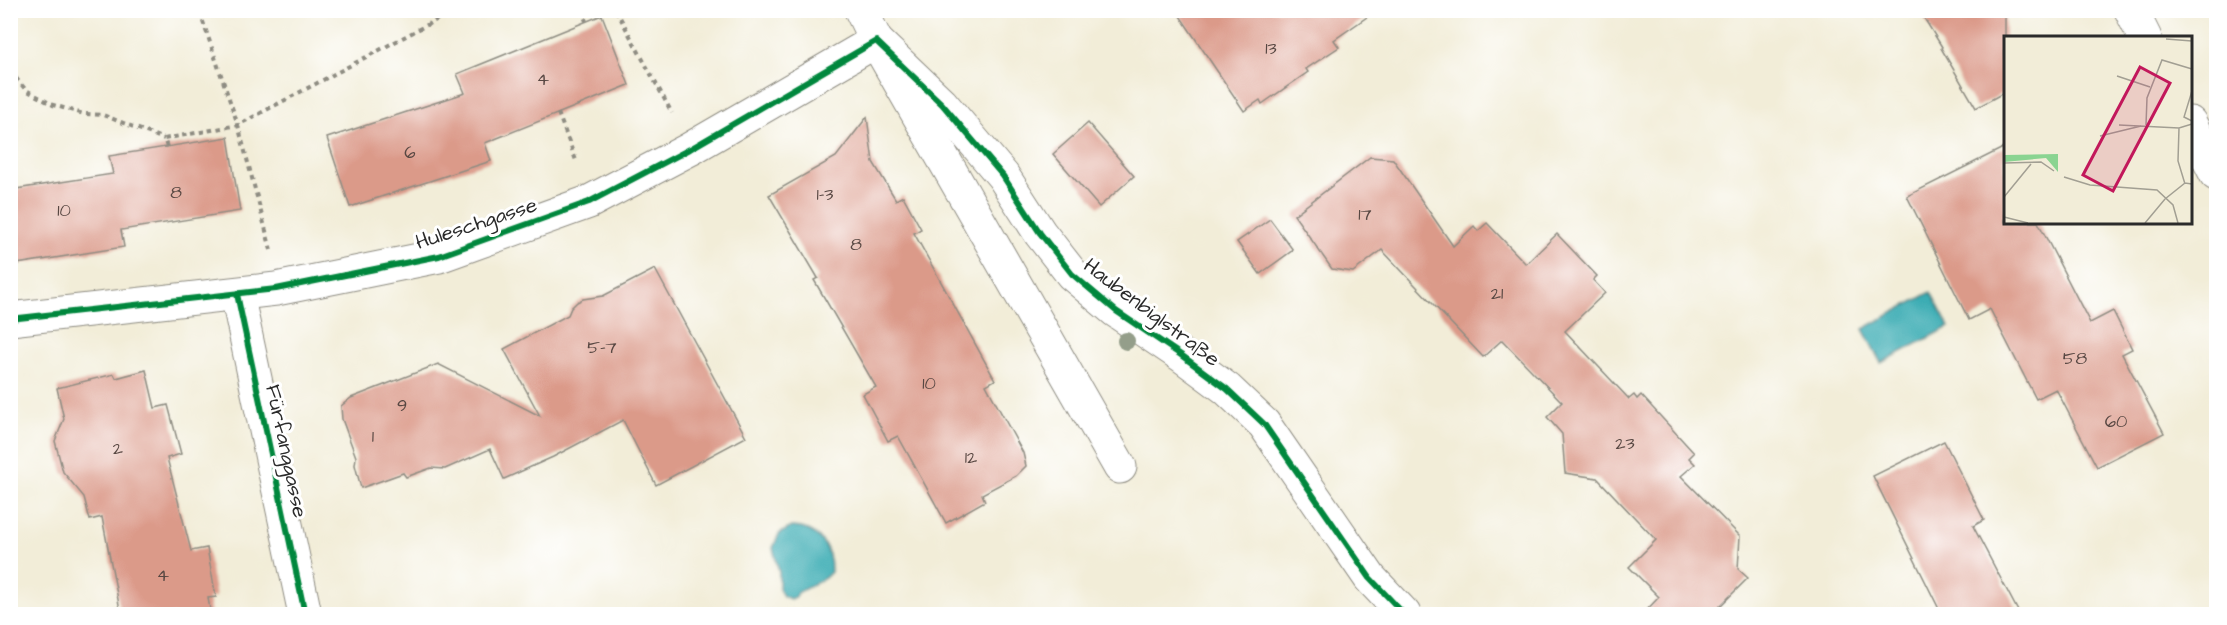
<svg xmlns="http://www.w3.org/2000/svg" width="2227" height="625" font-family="'Architects Daughter',sans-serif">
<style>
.water{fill:#3aacb3;stroke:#326c6f;stroke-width:1.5}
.building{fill:#db9a89}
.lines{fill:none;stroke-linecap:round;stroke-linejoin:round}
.street-casing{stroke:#8e8c82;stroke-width:35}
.path{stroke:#8e8c82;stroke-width:4;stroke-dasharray:4.5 4.5;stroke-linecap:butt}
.street{stroke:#fff;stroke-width:33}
.cycleway-casing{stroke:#fff;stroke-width:10}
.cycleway{stroke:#00873e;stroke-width:6}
.tree{fill:#949e8a}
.labels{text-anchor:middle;stroke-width:6;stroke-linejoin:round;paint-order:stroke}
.number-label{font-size:18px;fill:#574742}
.street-label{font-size:21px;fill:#2b2b2b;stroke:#fff}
.inset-road{fill:none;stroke:#a29f93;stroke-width:1.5}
.view{fill:#c2185b;fill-opacity:0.15;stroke:#c2185b;stroke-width:3}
.inset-edge{fill:none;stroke:#2b2b2b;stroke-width:3}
</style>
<rect width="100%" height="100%" fill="#fff"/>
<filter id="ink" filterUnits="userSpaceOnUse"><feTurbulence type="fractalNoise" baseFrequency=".0167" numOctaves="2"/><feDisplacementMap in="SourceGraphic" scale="12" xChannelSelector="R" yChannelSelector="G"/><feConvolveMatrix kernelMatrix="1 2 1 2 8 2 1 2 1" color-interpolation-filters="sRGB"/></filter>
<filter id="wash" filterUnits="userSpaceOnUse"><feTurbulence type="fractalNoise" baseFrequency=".008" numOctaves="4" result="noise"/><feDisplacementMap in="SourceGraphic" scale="24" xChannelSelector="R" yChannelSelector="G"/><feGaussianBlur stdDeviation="1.35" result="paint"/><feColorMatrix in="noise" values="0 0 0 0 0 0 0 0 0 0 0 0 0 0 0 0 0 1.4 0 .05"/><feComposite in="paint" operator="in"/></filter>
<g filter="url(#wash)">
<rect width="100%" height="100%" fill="#f2edd8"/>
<g class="water">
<path d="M1931 292 1949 327 1881 363 1863 329Z"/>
<path d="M791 527C816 527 832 546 831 572L825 578 797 593 795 597 790 599 783 596 779 589V572L773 548 779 534Z"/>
</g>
<g id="blocks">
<g class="building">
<path d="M1176 10H1377L1334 40 1339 47 1306 69 1308 72 1262 104 1260 100 1244 111Z"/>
<path d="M1919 10H2005V92L1976 108 1941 48 1942 47Z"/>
<path d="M602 15 629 85 485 143 491 161 350 207 327 138 465 93 457 74Z"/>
<path d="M867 117 873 162 896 200 903 196 921 229 914 233 995 380 986 385 1023 453 1026 466 1016 476 982 494 985 501 946 523 898 436 888 441 863 394 876 387 814 280 818 278 769 195 836 157Z"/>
<path d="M1088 123 1134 176 1099 207 1053 154Z"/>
<path d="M228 137 240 211 121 230 124 247 10 265V190L113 174 109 156Z"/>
<path d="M2005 147V222H2038L2090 323 2113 311 2132 349 2122 354 2164 433 2097 467 2056 389 2036 399 1990 309 1969 320 1907 196Z"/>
<path d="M1370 157 1393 159 1453 246 1474 226 1478 231 1487 223 1526 264 1557 234 1597 276 1593 280 1605 293 1565 331 1629 399 1634 395 1637 399 1641 395 1694 453 1689 458 1695 464 1681 476 1740 536 1738 569 1748 578 1711 615H1642L1659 597 1629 567 1656 540 1597 478 1565 473 1562 434 1547 417 1562 402 1502 340 1483 357 1382 250 1353 272 1332 269 1294 215Z"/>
<path d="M1270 219 1293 250 1260 274 1237 242Z"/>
<path d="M655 269 746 437 656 485 623 420 553 457 504 479 490 449 445 469 431 468 406 477 403 473 361 488 355 465 356 457 342 419 341 406 351 398 438 364 540 416 504 349 568 315 571 308 577 302 583 299 603 296Z"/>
<path d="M146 370 155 408 168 405 181 454 167 458 191 551 207 548 216 597 208 598 211 615H121L102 517 90 520 84 497 63 472 55 441 64 419 57 388 114 374 116 378Z"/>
<path d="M1944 441 1984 520 1973 526 2020 615H1942L1873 476Z"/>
</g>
</g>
</g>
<g filter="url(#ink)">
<use href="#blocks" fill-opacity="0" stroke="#8e8c82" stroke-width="1.5"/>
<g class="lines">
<defs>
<g id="street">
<path d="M861 10 876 41 1120 467"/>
<path d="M2131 10 2145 38"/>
<path d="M876 41 942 104 1003 176 1040 233 1072 274 1116 311 1181 355 1227 389 1264 424 1370 578 1404 614"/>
<path d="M2190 123 2216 174"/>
<path d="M237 294 305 614"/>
<path d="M10 319 276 289 439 256 589 202 690 149 876 41"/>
</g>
</defs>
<use href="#street" class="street-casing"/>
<g class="path">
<path d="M581 10 586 21"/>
<path d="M616 10 672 113"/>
<path d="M10 11 12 10"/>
<path d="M10 71 26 90 53 105 84 114 103 115 164 139"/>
<path d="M558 113 577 163"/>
<path d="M167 147 164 139 238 125 199 10"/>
<path d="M271 250 238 125 455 10"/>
</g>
<use href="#street" class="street"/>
<defs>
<g id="cycleway">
<path d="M237 294 305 614"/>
<path d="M10 319 276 289 439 256 589 202 690 149 876 41 942 104 1003 176 1040 233 1072 274 1116 311 1181 355 1227 389 1264 424 1370 578 1404 614"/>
</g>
</defs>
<use href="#cycleway" class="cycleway-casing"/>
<use href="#cycleway" class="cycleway"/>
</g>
<circle class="tree" cx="1126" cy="341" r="9"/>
</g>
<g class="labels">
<g class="number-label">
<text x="1271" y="54">13</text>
<text x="543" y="85">4</text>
<text x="410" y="158">6</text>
<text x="176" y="198">8</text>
<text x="825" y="200">1-3</text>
<text x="64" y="216">10</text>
<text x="1365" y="220">17</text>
<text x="856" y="250">8</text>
<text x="1497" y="299">21</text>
<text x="602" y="353">5-7</text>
<text x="2075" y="364">58</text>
<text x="929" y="389">10</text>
<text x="402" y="411">9</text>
<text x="2116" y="427">60</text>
<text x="373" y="442">1</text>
<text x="1625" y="449">23</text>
<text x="118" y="454">2</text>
<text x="971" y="463">12</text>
<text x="163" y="581">4</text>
</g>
<g class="street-label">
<text transform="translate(476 223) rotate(-18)" y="7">Huleschgasse</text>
<text transform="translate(1152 312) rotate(37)" y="7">Haubenbiglstraße</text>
<text transform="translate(287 451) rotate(78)" y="7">Fürfanggasse</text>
</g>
</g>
<g transform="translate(2004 36)">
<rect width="188" height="188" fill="#f2edd8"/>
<path d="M54 118V136L42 122 0 126V119Z" fill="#8ad491"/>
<path class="inset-road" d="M162 3 188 5M113 40 146 51M188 55 180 81 188 85M115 89 175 92 188 88M142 89 143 62 158 24 188 33M175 92 174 125 181 148M96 100 137 90M0 127 37 126 50 135M60 141 86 149 153 154 169 169 174 187M0 161 27 128M0 181 24 187M141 187 161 163 181 147 188 148"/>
<path class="view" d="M136 31 166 47 109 155 79 139Z"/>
<rect width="188" height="188" class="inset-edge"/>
</g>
<rect width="2227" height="625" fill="none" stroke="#fff" stroke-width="36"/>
</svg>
